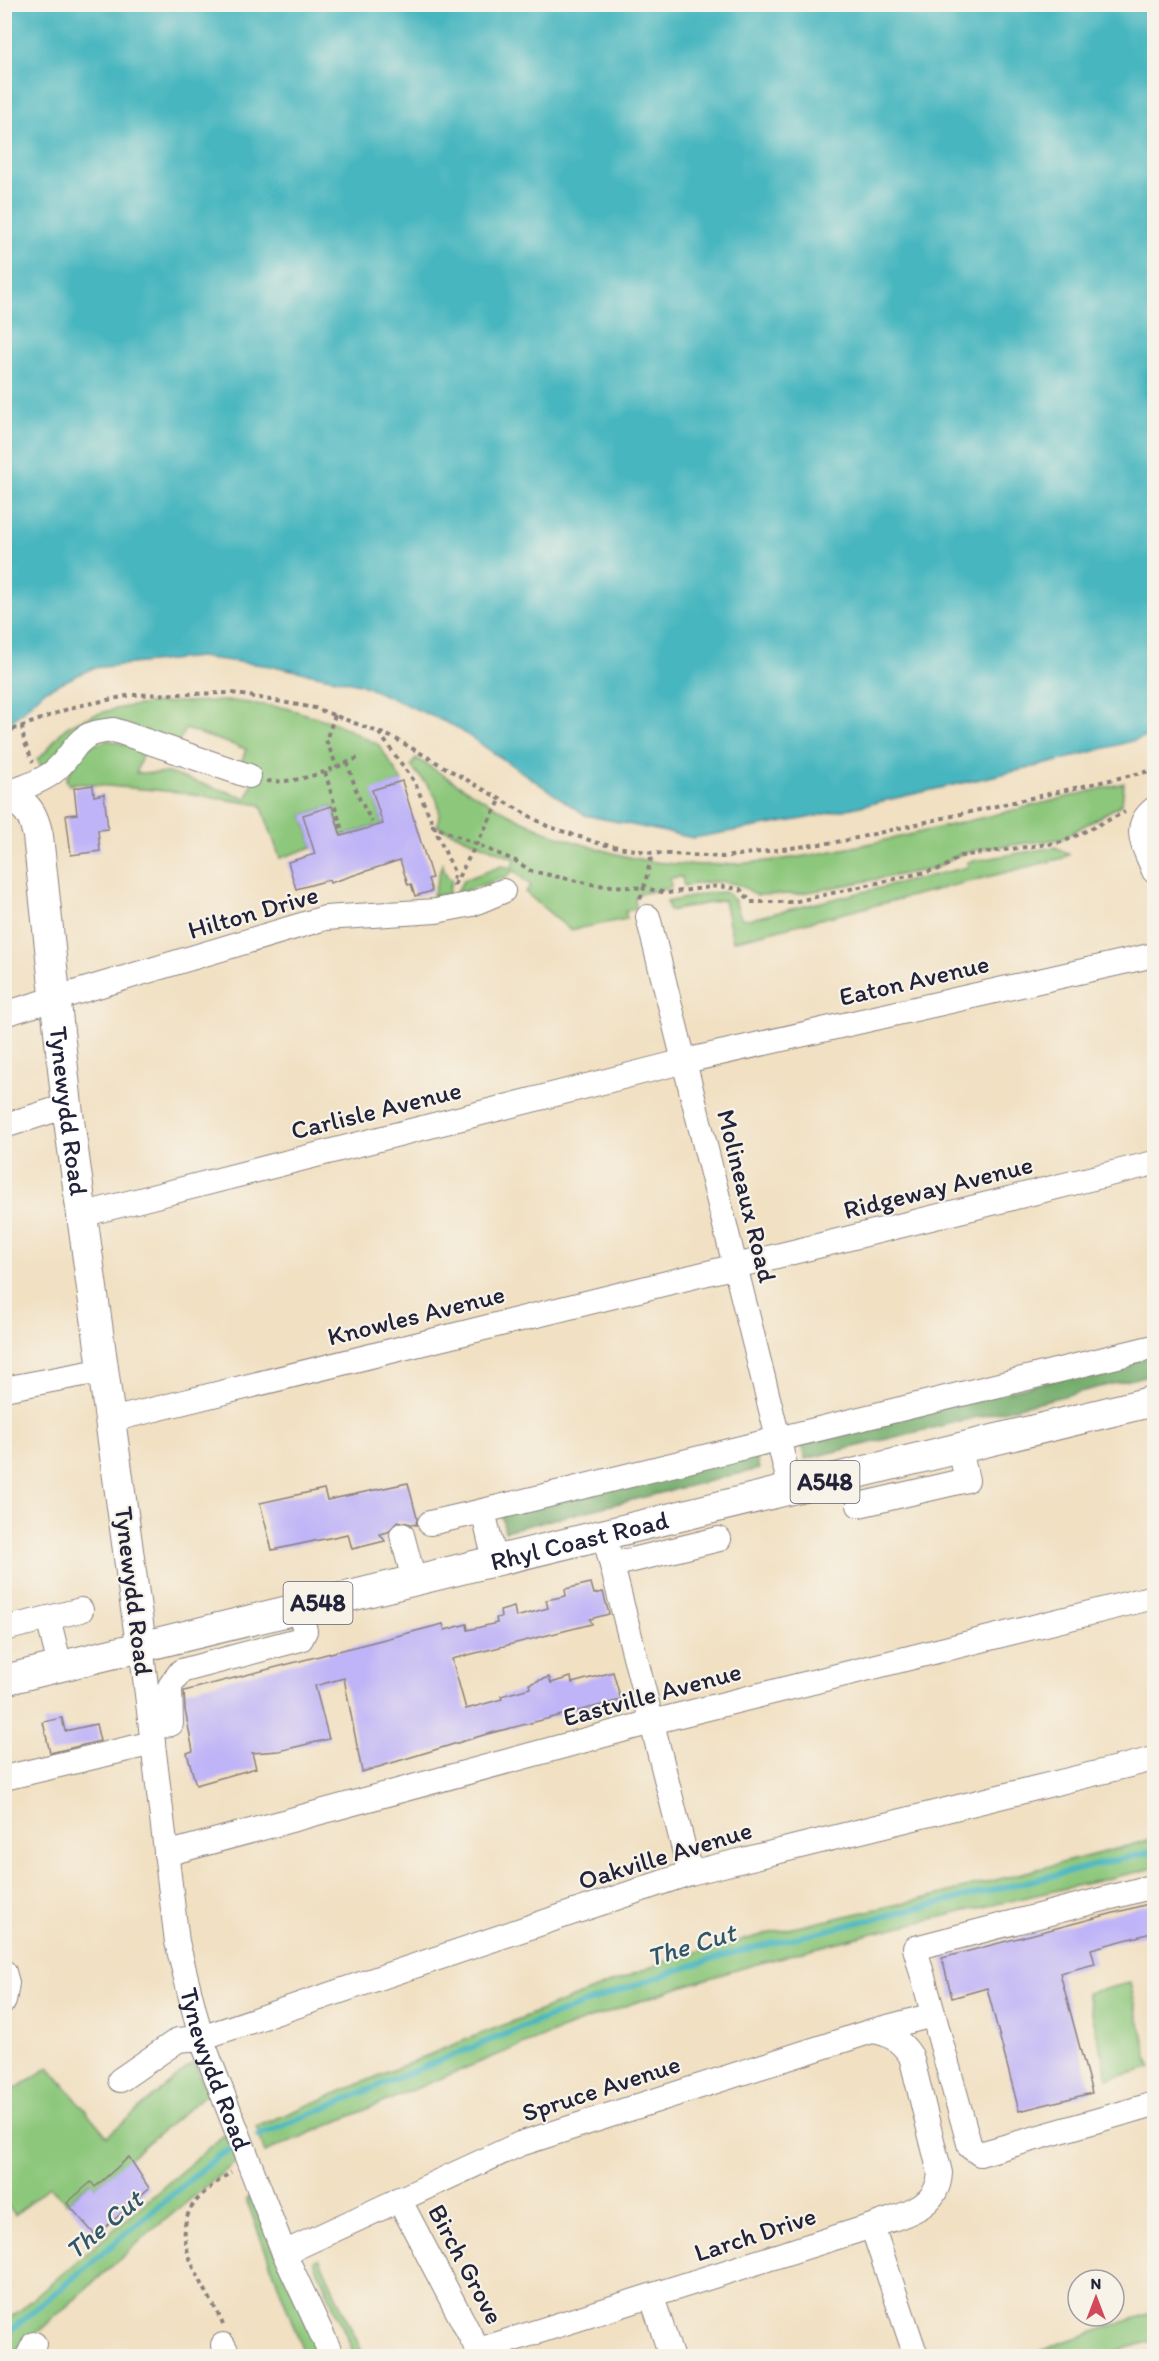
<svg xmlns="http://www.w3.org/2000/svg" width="1159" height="2361" font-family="Itim,sans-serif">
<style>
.green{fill:#8dc77b;stroke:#58745b;stroke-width:1.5}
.forest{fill:#72ac6b;stroke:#4a6753;stroke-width:1.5}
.water{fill:#47b6bf;stroke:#346c7d;stroke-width:1.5}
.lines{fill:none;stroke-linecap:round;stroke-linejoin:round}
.stream{stroke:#47b6bf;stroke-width:6}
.building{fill:#bfb4f7}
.minor-casing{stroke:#8a817e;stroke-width:26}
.major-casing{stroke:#8a817e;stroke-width:32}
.path{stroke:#8a817e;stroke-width:4;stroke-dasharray:4.5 4.5;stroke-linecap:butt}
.minor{stroke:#fff;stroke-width:24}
.major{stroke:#fff;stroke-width:30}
.labels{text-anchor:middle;stroke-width:4.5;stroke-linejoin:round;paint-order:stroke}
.shield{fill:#f7f3e8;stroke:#62616f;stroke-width:1.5}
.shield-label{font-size:24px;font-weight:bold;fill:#22223b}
.street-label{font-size:26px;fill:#22223b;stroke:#f7f3e8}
.water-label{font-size:27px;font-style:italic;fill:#2f5669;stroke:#f7f3e8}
</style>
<rect width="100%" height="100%" fill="#f7f3e8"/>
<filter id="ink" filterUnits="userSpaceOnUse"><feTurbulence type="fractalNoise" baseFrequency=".0167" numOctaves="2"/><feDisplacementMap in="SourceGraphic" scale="12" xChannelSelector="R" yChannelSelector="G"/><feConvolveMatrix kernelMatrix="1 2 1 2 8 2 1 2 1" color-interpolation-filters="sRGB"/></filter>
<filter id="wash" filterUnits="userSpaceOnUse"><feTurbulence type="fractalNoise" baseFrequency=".008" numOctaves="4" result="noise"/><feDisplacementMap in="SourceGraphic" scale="24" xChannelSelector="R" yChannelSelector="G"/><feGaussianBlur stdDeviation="1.35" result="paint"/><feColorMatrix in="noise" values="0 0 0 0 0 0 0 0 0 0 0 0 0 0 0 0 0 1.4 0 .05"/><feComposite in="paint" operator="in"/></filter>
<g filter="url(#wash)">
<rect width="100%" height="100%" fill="#f1e0c2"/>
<g class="green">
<path d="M233 701 286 708 335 723 379 745 402 781 373 791 383 824 341 836 332 806 303 815 313 847 280 858 261 805 177 792 74 783 69 785 66 779 84 748 109 740 144 750 136 773H168L247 798 257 770 241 764 246 749 185 729 178 744C152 735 107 708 80 728 66 739 55 757 43 770L37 759C51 751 55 734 69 726 117 699 180 702 233 701Z"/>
<path d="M416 758C466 789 516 823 572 841 605 851 640 862 674 864 766 869 854 848 943 827 1003 813 1064 798 1124 783L1122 804 1061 839 979 849 956 856 936 868 798 894 756 895C733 877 711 881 684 886L682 877 670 878 671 888 638 894 635 899 636 909 625 911 627 919 570 930 525 892 531 886 513 870 507 877 455 894 464 880 501 866 511 868 515 859 437 826C445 797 429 788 411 766Z"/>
<path d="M1055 847 1069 854 1063 858 733 941 724 900 669 911 667 902 709 893 726 892 735 901 741 918 750 919 968 867 967 862Z"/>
<path d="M442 864 447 876 452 880 448 894 433 896Z"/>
<path d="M1154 1839V1868C1004 1903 851 1934 703 1980 553 2027 410 2092 265 2152L256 2127 450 2046 677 1957 770 1933 926 1898Z"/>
<path d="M1130 1983 1151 2068 1108 2079 1087 1993Z"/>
<path d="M194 2062 207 2093 95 2187 90 2182 67 2203 49 2186 15 2215 5 2202 4 2096 49 2067 107 2136Z"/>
<path d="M225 2134 237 2161 148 2234 11 2356H5L4 2324Z"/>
<path d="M250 2196 321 2356H305L246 2199Z"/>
<path d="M319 2258 364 2356H355L314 2261Z"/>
<path d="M1154 2312V2340L1100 2356H1029L1063 2342Z"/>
</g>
<g class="forest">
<path d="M1154 1356V1374L805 1459 801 1441Z"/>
<path d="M755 1452 759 1469 505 1531 501 1514Z"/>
</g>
<path class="water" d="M5 4 1154 5V735L1051 763 803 819 693 838 585 815 454 726 360 684 278 667 199 657 93 668 44 691 12 721 5 724Z"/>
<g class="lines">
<g class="stream">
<path d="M258 2136C413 2072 568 2004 728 1954L1154 1851"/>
<path d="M4 2336 218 2156 232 2149"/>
</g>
</g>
<g id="blocks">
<g class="building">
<path d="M402 781 432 878 428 879 432 891 415 896 411 884 408 885 400 860 330 883 329 880 296 889 288 862 315 854 303 815 332 806 341 836 383 824 372 790Z"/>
<path d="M93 785 94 796 104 794 108 829 98 830 100 851 71 855 66 815 77 814 74 788Z"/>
<path d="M408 1483 417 1518 416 1525 398 1521 388 1532 380 1534 385 1541 352 1549 348 1534 272 1550 260 1503 324 1489 327 1500Z"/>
<path d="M591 1583 594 1594 603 1592 609 1614 590 1619 592 1624 452 1659 466 1709 502 1699 501 1696 530 1688 529 1684 549 1677 551 1683 571 1677 572 1683 613 1672 621 1700 487 1734 362 1772 344 1678 315 1686 329 1739 279 1751 252 1753 256 1768 196 1785 187 1753 193 1751 185 1710 184 1691 443 1624 445 1630 467 1624 468 1630 497 1623 496 1618 501 1617 500 1611 514 1607 516 1617 548 1608 546 1600 566 1596 565 1589Z"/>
<path d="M62 1718 65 1731 96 1724 100 1741 50 1753 43 1722Z"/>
<path d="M1152 1903 1155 1932 1091 1949 1095 1964 1060 1973 1092 2093 1019 2111 987 1988 952 1998 942 1958Z"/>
<path d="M129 2157 149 2188 96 2236 67 2203 91 2182 95 2187Z"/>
</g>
</g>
</g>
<g filter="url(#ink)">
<use href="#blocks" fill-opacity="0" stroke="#8a817e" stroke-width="1.5"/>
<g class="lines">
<defs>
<g id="minor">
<path d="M4 795C20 788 39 783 52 773 80 751 70 733 114 730L249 776"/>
<path d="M1154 809C1130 828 1145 847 1154 871"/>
<path d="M648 917 791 1490"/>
<path d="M4 1014 325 918 436 911 472 904 503 891"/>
<path d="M4 1126 67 1106"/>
<path d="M81 1215 685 1061 1154 955"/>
<path d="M4 1389 105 1370"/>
<path d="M111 1420 1154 1163"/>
<path d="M859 1505 967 1480 960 1449"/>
<path d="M430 1523 483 1511"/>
<path d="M604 1534 690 1873"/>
<path d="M402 1535 414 1580"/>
<path d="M495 1561 483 1511 1154 1347"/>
<path d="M612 1565 719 1539"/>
<path d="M48 1618 60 1666"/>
<path d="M4 1629 81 1610"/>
<path id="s1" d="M141 1645 177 1942 201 2038 284 2253 332 2356"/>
<path d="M151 1728 171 1724 170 1686 181 1671 301 1639 305 1631 299 1607"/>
<path d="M4 1778 153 1743"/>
<path d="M166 1854 652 1722 1154 1597"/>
<path d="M4 1972 7 1983 4 2001"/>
<path d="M872 2031 933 2015"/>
<path d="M120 2080 178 2040 201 2038 690 1873 1154 1759"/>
<path d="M1151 2105 980 2154 970 2147 915 1948 1154 1886"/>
<path d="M399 2199 481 2356"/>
<path d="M872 2226 916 2356"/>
<path d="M284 2253 520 2144 872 2031C890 2033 901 2041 911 2056L940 2173C938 2210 901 2215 872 2226L479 2350"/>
<path d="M652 2297 671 2356"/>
<path d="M223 2345 229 2356"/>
<path d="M28 2356 34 2344"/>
</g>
<g id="major">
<path id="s2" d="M4 799C27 799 34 817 38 836L67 1106 141 1645"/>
<path id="s3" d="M4 1680 1154 1401"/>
</g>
</defs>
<use href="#minor" class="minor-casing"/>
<use href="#major" class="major-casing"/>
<g class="path">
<path d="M335 715 326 740 337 767"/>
<path d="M22 726 24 741 33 762"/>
<path d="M4 733 73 707 132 695 232 693 315 708 394 738 547 826 601 844 652 853 723 857 843 841 1154 770"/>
<path d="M379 733 414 781 454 872 453 886"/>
<path d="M347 762 358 796 372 822"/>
<path d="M325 772 343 833"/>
<path d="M267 781C300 784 330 770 360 757"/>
<path d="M431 825 516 861 531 871 596 885 644 888 652 853"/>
<path d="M454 885 501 799"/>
<path d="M640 899 644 888 667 893 718 886 740 889 751 902H793L943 868 960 856 1063 842 1125 812"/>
<path d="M223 2325C209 2289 167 2243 193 2205 202 2192 219 2181 231 2172"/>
</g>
<use href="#minor" class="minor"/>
<use href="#major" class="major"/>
</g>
</g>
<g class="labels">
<g class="shield">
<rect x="790.5" y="1461" width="69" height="42" rx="4.5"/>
<rect x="283.5" y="1582" width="69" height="42" rx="4.5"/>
</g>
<g class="shield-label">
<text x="825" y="1490">A548</text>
<text x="318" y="1611">A548</text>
</g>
<g class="street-label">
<text transform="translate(253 912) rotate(-16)" y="9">Hilton Drive</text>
<text transform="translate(914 980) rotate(-13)" y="9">Eaton Avenue</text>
<text dy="9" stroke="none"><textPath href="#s2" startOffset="332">Tynewydd Road</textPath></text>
<text transform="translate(376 1110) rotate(-14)" y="9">Carlisle Avenue</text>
<text transform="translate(938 1187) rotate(-14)" y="9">Ridgeway Avenue</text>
<text transform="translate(747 1196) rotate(76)" y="9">Molineaux Road</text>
<text transform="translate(416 1315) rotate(-14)" y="9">Knowles Avenue</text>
<text dy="9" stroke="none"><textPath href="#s3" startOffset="592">Rhyl Coast Road</textPath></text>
<text transform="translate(134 1591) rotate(83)" y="9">Tynewydd Road</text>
<text transform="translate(652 1694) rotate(-15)" y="9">Eastville Avenue</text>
<text transform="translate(665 1855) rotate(-17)" y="9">Oakville Avenue</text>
<text dy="9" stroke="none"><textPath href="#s1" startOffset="432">Tynewydd Road</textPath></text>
<text transform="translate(601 2088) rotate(-18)" y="9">Spruce Avenue</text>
<text transform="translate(755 2234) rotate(-18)" y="9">Larch Drive</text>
<text transform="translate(466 2264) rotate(62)" y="9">Birch Grove</text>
</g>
<g class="water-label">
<text transform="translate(691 1945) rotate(-17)" y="9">The Cut</text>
<text transform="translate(104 2225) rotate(-40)" y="9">The Cut</text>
</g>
</g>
<rect width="1159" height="2361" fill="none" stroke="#f7f3e8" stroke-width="24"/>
<g transform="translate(1096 2298)"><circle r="28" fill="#f7f3e8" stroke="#a29fa3" stroke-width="1.5"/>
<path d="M0-4.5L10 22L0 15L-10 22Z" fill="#d1495b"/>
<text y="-9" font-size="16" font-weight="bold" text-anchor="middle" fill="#22223b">N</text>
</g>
</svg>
